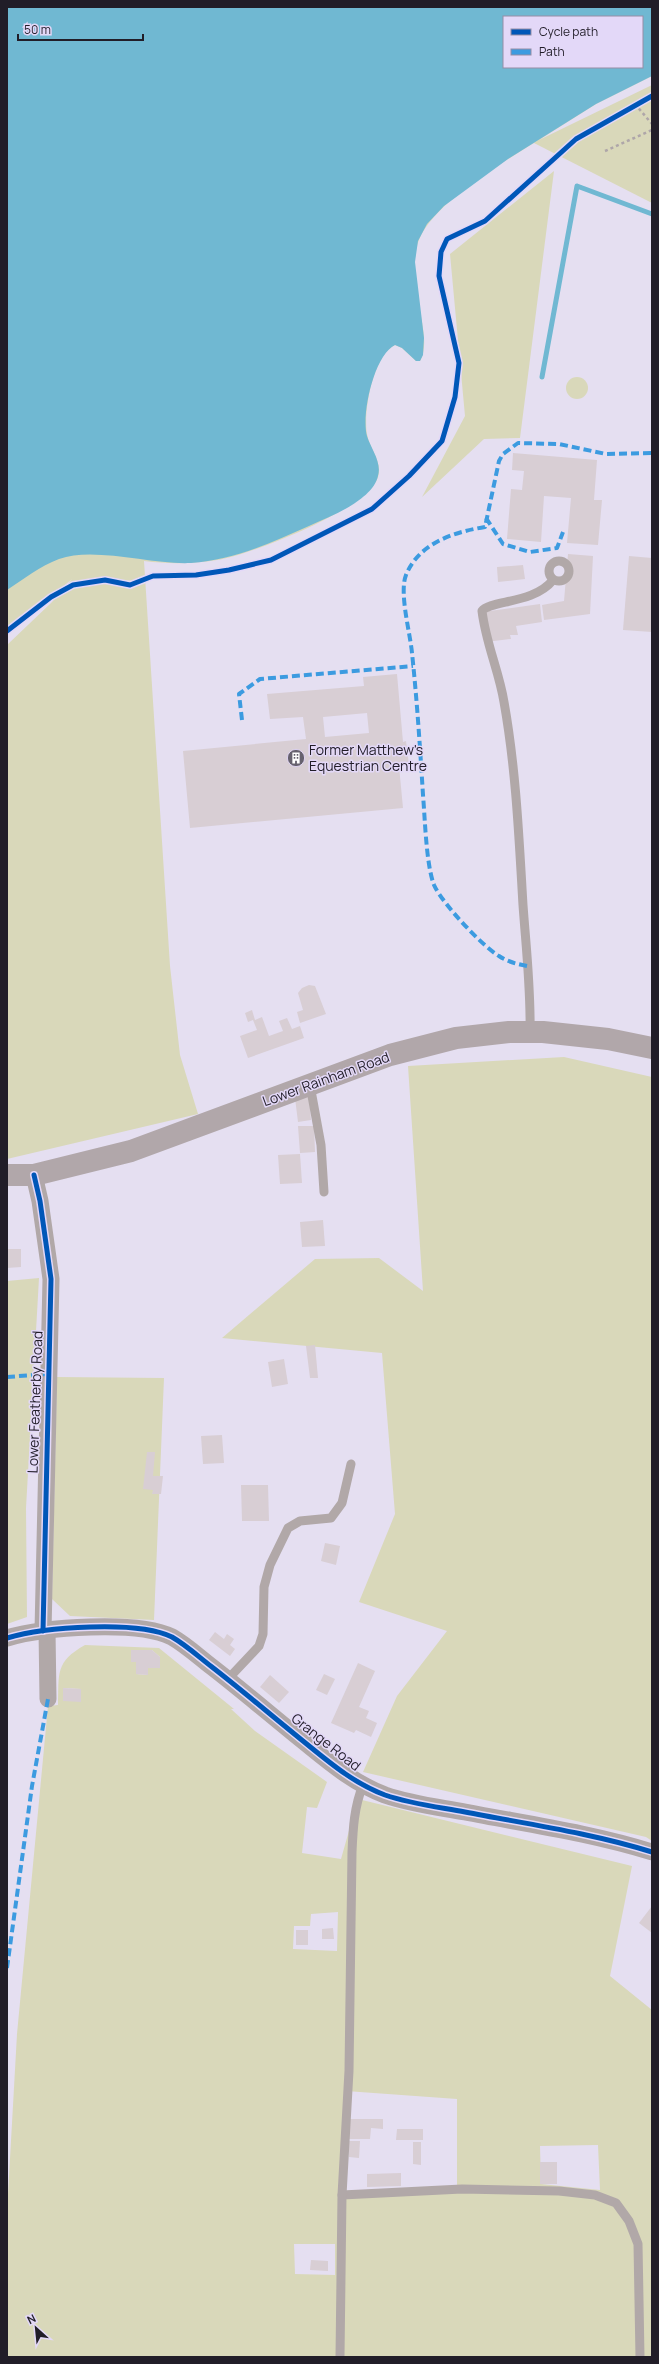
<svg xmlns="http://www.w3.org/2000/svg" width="659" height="2364" font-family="Manrope,sans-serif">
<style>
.green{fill:#d9d8ba;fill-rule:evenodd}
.water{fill:#70b8d2;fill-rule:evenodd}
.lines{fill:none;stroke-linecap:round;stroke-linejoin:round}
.stream{stroke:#70b8d2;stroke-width:5}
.building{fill:#d8ced4;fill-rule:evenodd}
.path{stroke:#aea6a9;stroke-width:2.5;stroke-dasharray:3 3;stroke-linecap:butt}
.lane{stroke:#b1a8a8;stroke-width:9}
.street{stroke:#b1a8a8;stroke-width:17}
.secondary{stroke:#b1a7aa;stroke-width:22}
.quiet{stroke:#3c9be0;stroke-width:4;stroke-dasharray:8 4;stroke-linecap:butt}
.cycleway-casing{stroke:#e3d8f8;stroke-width:8}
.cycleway{stroke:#0057b8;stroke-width:5}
.labels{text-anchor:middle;stroke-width:3;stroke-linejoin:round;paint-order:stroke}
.poi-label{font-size:14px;fill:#211d28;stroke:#e3d8f8;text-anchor:start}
.street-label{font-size:14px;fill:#211d28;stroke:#e3d8f8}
</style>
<rect width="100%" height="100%" fill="#e5dff1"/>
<g class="green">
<path d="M517 7H652V76L596 104 539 140 652 85V203L534 143C500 164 434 203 419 240 411 259 416 284 419 304 421 321 429 345 420 361H416L402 348 395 345C373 355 363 412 367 434 369 448 383 462 378 477 368 509 250 555 217 560 192 564 168 564 144 561L170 966 180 1055 198 1114 7 1159V645L51 603 72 579 7 634V369ZM504 17H642V67H504Z"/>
<path d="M554 171 520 438 484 439 422 497 465 416 450 254Z"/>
<circle cx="577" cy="388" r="11"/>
<path d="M564 1057 652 1077V1841L646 1837 363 1772 397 1696 447 1631 359 1602 395 1514 382 1353 222 1338 315 1259 379 1258 423 1291 408 1066Z"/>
<path d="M39 1278 26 1508 27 1617 7 1624V1281Z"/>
<path d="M57 1377 164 1378 154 1620 70 1616 52 1599Z"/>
<path d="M85 1645 159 1648 234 1709H231L255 1731 327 1782 317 1808 307 1807 302 1853 341 1859 358 1799 632 1866 610 1976 652 2010V2357H7V2212L17 2034 48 1706 58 1705C59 1673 55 1662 85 1645ZM131 1650H152L160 1657V1667L148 1668V1675L136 1674V1662H131ZM63 1688 81 1689V1701H63ZM338 1912 337 1951 293 1949 294 1926H310L311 1914ZM346 2091 457 2099V2186L346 2191ZM598 2145 600 2190 541 2184 540 2146ZM294 2244H335V2275L295 2274Z"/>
</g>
<path class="water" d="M7 7H652V76L596 104 508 159 444 206 427 224 418 241 415 262 424 338 423 355 420 361H416L402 348 395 345C374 355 361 415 367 436 371 449 382 462 378 476 375 490 359 501 347 508 335 515 321 520 309 526 271 543 234 560 191 563 152 565 94 546 59 559 40 566 24 579 7 590ZM504 17H642V67H504Z"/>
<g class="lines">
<path class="stream" d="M542 377 577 186 652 214"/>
</g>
<g class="building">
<path d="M513 453 597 460 594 500H602L598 545 567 543 571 498 544 496 541 542 507 539 511 489 522 490 524 471 512 470Z"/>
<path d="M568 554 593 556 590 614 544 620 542 605 564 601Z"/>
<path d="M629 556 652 558V632L623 630Z"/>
<path d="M523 565 525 579 498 582 497 567Z"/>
<path d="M540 604 542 622 516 626 518 635H510L511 639 486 642 482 612Z"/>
<path d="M397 674 403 742 406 741 409 765 399 766 403 808 190 828 183 751 306 739 303 717 270 719 267 694 364 686 363 677ZM367 713 369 733 325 737 323 717Z"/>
<path d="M309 985 315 986 326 1014 300 1023 297 1012 303 1010 298 993 302 988Z"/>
<path d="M252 1010 255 1020 262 1017 269 1036 283 1031 279 1021 287 1018 292 1029 300 1026 304 1038 248 1058 240 1036 257 1030 253 1020 248 1022 245 1013Z"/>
<path d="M309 1097 311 1120 298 1122 295 1098Z"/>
<path d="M298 1126H314L315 1152 300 1153Z"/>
<path d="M300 1154 302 1183 280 1184 278 1155Z"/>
<path d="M323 1220 325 1246 302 1247 300 1222Z"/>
<path d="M7 1249H21V1267L7 1268Z"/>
<path d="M315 1345 318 1378H310L306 1346Z"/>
<path d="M284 1359 288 1384 272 1387 268 1362Z"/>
<path d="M222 1435 224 1463 203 1464 201 1436Z"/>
<path d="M147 1452H155L153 1476H163L161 1494H152L153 1490 143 1489Z"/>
<path d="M241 1485H268L269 1521H242Z"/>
<path d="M325 1543 340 1546 336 1565 321 1561Z"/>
<path d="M215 1632 224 1639 227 1634 234 1639 230 1645 235 1649 230 1656 209 1640Z"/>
<path d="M131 1650H152L160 1657V1668H148V1675L136 1674V1662H131Z"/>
<path d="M358 1663 375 1671 359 1707 369 1711 366 1718 377 1723 371 1737 356 1730 354 1733 331 1723Z"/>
<path d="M324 1674 335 1679 327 1695 316 1690Z"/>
<path d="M270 1675 289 1692 279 1703 260 1687Z"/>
<path d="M63 1688 81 1689V1702L63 1701Z"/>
<path d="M652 1906V1933L639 1923Z"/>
<path d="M333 1928 334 1939H322V1929Z"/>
<rect x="296" y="1930" width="12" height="15"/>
<path d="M349 2119H383V2129L371 2128 370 2139H349Z"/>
<path d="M397 2129H423V2140H396Z"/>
<path d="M349 2141H360L359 2158 349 2157Z"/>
<path d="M413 2142H421V2165L413 2164Z"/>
<rect x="540" y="2162" width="17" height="22"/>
<path d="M401 2173V2186L367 2187V2174Z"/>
<path d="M311 2260 328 2261V2271L310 2270Z"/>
</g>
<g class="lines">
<g class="path">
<path d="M635 104 652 124"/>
<path d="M605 151 652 130"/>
</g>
<g class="lane">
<circle cx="559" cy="571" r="10"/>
<path d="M530 1032C531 990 526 947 523 905 519 838 516 769 504 702 499 671 486 644 482 611 490 600 534 604 553 580"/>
<path d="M310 1085 321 1145 324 1192"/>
<path d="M228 1679 259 1646 263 1634 264 1587 270 1565 288 1528 300 1521 331 1518 342 1503 351 1464"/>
<path d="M342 2195 462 2189 559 2191 595 2195 616 2203 629 2221 638 2244 640 2357"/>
<path d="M340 2357 342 2195 349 2071 352 1852C353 1829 354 1807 363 1785"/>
</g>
<g class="street">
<path d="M34 1175 40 1201 51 1279 43 1631"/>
<path d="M47 1630 48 1699"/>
<path d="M7 1638C44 1627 137 1620 172 1637 186 1645 199 1657 212 1667 243 1691 272 1716 303 1741 329 1762 353 1783 385 1795 411 1804 438 1807 465 1812 527 1824 591 1833 652 1852"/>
</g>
<path class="secondary" d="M7 1175H34L131 1151 390 1055 456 1038 509 1032H543L608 1039 652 1048"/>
<g class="quiet">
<path d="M486 518 503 544 530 552 557 548 563 532"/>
<path d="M242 720 239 694 260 679 413 666"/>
<path d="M527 966C517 964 508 962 499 956 482 946 442 903 434 885 426 864 425 818 423 795 420 747 417 700 412 653 410 632 399 593 406 575 419 543 454 532 485 527L499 461 503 454 518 443 559 444 606 454 652 453"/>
<path d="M7 1377 47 1374"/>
<path d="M7 1968 32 1786 48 1699"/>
</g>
<defs>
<g id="cycleway">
<path d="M7 631 51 597 73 585 105 580 130 585 153 576 196 575 229 570 271 560 372 509 409 476 442 441 455 397 459 363 439 276 441 252 447 239 485 221 576 139 652 96"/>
<path d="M34 1175 40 1201 51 1279 43 1631"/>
<path d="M7 1638C44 1627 137 1620 172 1637 186 1645 199 1657 212 1667 243 1691 272 1716 303 1741 329 1762 353 1783 385 1795 411 1804 438 1807 465 1812 527 1824 591 1833 652 1852"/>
</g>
</defs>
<use href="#cycleway" class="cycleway-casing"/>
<use href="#cycleway" class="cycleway"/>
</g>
<defs>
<symbol id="building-disc" viewBox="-11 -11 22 22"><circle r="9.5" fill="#66616e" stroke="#e3d8f8"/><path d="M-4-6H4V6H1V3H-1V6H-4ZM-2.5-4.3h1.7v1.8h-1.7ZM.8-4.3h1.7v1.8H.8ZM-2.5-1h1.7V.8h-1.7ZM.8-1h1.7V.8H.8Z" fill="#fff"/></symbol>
</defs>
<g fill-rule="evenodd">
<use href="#building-disc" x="286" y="748" width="20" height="20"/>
</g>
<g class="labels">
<g class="poi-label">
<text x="309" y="755">Former Matthew's<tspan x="309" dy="16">Equestrian Centre</tspan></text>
</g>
<g class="street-label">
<text transform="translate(326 1079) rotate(-20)" y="5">Lower Rainham Road</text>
<text transform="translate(35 1402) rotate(-88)" y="5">Lower Featherby Road</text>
<text transform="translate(326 1742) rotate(38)" y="5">Grange Road</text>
</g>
</g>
<rect width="659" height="2364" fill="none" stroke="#211d28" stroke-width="16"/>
<rect x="503" y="16" width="140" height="52" fill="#e3d8f8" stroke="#958da5"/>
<rect x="511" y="29" width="20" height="6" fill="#0057b8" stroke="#958da5"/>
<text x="539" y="36" font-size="12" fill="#211d28">Cycle path</text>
<rect x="511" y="49" width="20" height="6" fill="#3c9be0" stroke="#958da5"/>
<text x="539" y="56" font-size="12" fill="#211d28">Path</text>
<g transform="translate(36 2328) rotate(333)" stroke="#e3d8f8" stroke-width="3" paint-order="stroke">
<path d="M0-3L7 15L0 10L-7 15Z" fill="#211d28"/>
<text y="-6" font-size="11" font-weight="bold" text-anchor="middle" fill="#211d28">N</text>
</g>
<path d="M18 34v6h125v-6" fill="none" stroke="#211d28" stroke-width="2"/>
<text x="24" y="34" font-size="12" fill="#211d28" stroke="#e3d8f8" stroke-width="3" paint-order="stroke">50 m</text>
</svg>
